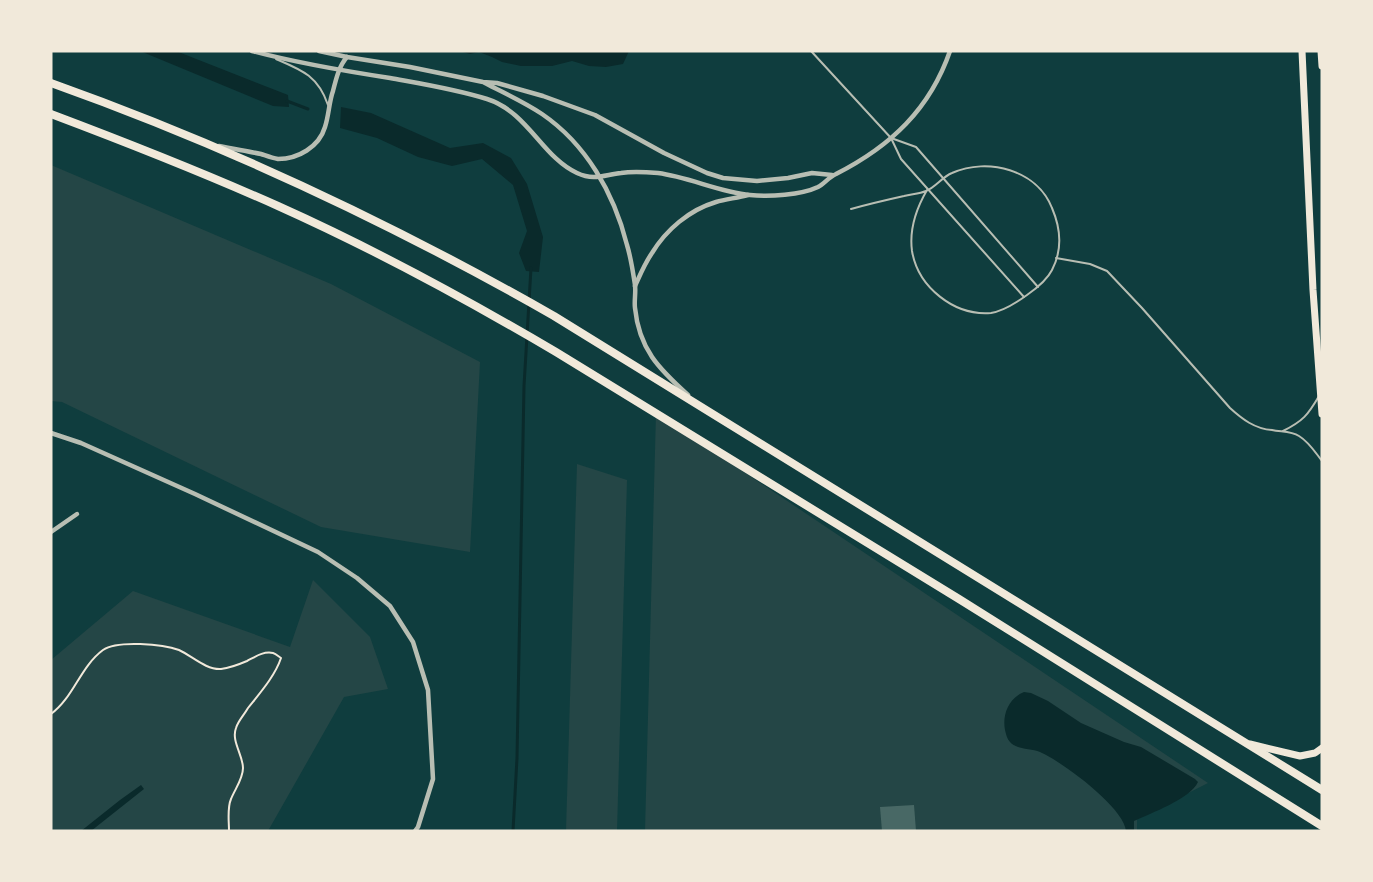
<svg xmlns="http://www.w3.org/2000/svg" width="1373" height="882" font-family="Karla,sans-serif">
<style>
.green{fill:#244646}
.water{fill:#0a2a2b}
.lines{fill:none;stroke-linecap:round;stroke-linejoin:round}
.stream{stroke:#0a2a2b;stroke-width:3}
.building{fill:#486865}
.path{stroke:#f1e9da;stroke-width:2}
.service{stroke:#b8beb3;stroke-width:2}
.minor{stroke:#b8beb3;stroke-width:4.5}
.secondary{stroke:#f1e9da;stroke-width:7}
.trunk{stroke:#f1e9da;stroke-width:8}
</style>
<rect width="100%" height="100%" fill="#0f3d3e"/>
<g class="green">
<path d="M51 165 331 284 480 362 470 552 321 527 62 402 51 401Z"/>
<path d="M656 413 1208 783 1137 819V831H645Z"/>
<path d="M577 464 627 480 617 831H566Z"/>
<path d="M313 580 370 637 388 689 344 697 268 831H51V660L133 591 290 647Z"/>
</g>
<g class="water">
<path d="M140 51H176L288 95 289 107 273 106Z"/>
<path d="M459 51H629L623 64 606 67 589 66 572 61 552 66H521L502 62 492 57 479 52 470 54Z"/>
<path d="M341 107 371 113 450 148 483 143 511 158 527 184 543 237 539 272 526 271 519 253 527 231 513 185 482 159 452 166 418 157 377 138 340 128Z"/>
<path d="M1024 692 1031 693 1048 701 1081 723 1124 742 1141 747 1195 779 1198 782C1190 799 1151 813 1134 821V831H1126C1124 807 1061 761 1040 752 1031 748 1017 750 1010 742 1007 739 1006 734 1005 730 1002 714 1009 698 1024 692Z"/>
<path d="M141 785 144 789 91 831H81L120 800Z"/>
</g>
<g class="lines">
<g class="stream">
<path d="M287 101 308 109"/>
<path d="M513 831 517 758 524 386 531 268"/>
</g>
</g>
<path class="building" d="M914 805 916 831H882L880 807Z"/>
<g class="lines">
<path class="path" d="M51 714C74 697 80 667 103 650 117 640 163 644 179 650 192 656 206 670 221 669 229 668 240 664 247 661 255 657 263 651 273 653 276 654 278 656 281 658 275 676 260 693 248 708 244 715 238 721 236 728 231 741 243 755 243 768 243 779 235 789 231 799 227 808 229 821 229 831"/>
<g class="service">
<path d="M811 51 891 138 901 159 1024 297"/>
<path d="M276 59C302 70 318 76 328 105"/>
<path d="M891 138 916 147 1038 287"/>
<path d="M851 209C869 204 886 200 904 196 911 194 919 194 926 191 936 187 942 177 952 173 988 157 1037 170 1052 208 1061 229 1063 249 1052 270 1047 280 1037 288 1027 295 1016 303 1004 311 991 313 954 316 918 287 912 251 909 229 916 209 927 190"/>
<path d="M1056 258 1090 264 1107 271 1142 308 1230 408C1242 419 1255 429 1272 430 1281 432 1291 431 1299 436 1309 442 1315 452 1322 461"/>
<path d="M1283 431C1303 421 1308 415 1319 396"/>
</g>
<g class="minor">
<path d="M252 51C297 63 344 71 390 78 423 84 455 89 487 99 528 112 542 157 577 173 594 181 604 175 621 173 633 171 646 172 658 173 689 177 719 192 750 195 769 197 801 195 818 187 824 184 829 177 836 174 891 146 930 109 950 51"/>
<path d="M319 51 347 57 410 67 483 82 497 83 543 96 595 115 664 153 707 173 723 178 757 181 788 178 812 173 832 175"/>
<path d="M485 83C504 93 524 102 542 114 586 144 614 193 627 245 631 258 633 272 635 285 636 293 634 301 635 308 639 349 659 369 688 395"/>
<path d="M219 146C233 149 247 151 261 154 267 156 272 158 278 159 298 159 319 147 325 127 329 115 329 102 333 91 336 79 339 66 347 57"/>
<path d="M635 286C640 275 645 263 652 253 666 230 689 210 716 202 726 199 737 198 748 195"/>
<path d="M51 433 81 443 195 494 318 552 357 578 390 606 413 642 428 690 433 779 418 827 415 831"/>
<path d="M51 532 77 514"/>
</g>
<g class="secondary">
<path d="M1302 51 1313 290 1322 414"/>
<path d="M1321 51 1322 66"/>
<path d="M1250 744 1300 756 1315 753 1322 748"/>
</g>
<g class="trunk">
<path d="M51 83C225 145 393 224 554 316L1322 790"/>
<path d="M51 114C128 143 204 173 278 206 374 249 466 299 556 352L959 599 1322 826"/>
</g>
</g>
<rect width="1373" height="882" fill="none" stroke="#f1e9da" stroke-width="105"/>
</svg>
